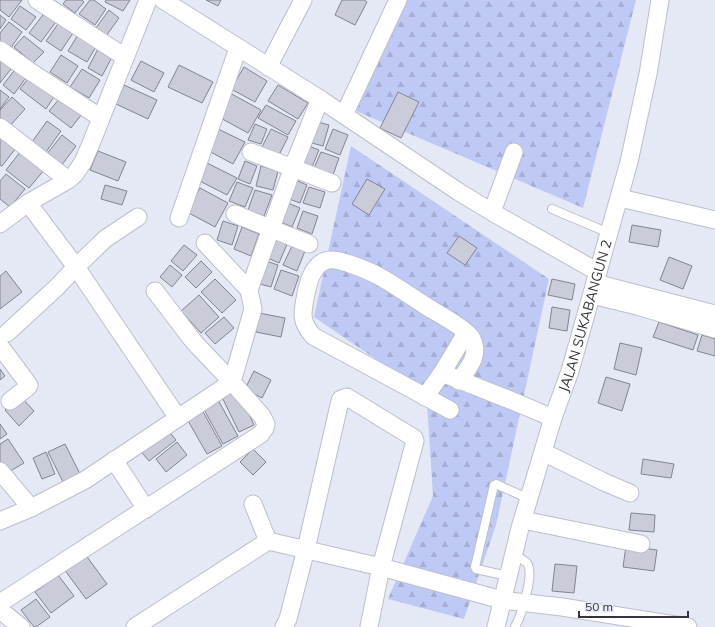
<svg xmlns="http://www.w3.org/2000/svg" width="715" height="627" font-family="Mulish,sans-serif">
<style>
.forest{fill:url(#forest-firs)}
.building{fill:#cacdd9;stroke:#828490}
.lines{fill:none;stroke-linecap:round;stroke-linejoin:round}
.lane-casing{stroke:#bcbfcb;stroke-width:10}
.street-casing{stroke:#bcbfcb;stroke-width:19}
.lane{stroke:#fff;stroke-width:8}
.street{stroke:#fff;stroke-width:17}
.labels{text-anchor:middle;stroke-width:3;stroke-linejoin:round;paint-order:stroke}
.street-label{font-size:14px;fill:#34353a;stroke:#e5e8f5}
</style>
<defs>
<pattern id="forest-firs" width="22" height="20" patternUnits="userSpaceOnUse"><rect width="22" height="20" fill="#bfc9f6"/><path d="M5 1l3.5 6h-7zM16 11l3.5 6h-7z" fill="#a5add4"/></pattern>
</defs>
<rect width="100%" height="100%" fill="#e5e8f5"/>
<g class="forest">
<path d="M390 0H636L583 208 356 111Z"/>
<path d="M351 146 549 279 496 525 464 619 388 599 433 496 427 403 380 362 314 317Z"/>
</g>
<g class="building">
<path d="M0 0H22L9 17 0 10Z"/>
<path d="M66 0H82L84 2 75 13 63 4Z"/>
<path d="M90 0H94L106 9 95 25 79 14Z"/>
<path d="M106 0H130L123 11 105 2Z"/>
<path d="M206 0H221L218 6Z"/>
<path d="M342 0H364L367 2 355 25 335 15Z"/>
<path d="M20 6 36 17 26 30 11 19Z"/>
<path d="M109 10 119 18 106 36 96 28Z"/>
<path d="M46 11 58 19 41 42 29 33Z"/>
<path d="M0 15 6 20 0 29Z"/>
<path d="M60 21 75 30 61 51 46 41Z"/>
<path d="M9 22 22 32 10 49 0 41V33Z"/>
<path d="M79 33 97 45 87 62 68 51Z"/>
<path d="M24 36 44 52 33 63 14 47Z"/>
<path d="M98 49 112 57 102 76 88 68Z"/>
<path d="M61 55 78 66 67 83 50 72Z"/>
<path d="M0 58 14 65 0 83Z"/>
<path d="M141 61 164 73 154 92 131 80Z"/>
<path d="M179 65 213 82 202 103 168 87Z"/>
<path d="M17 67 28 75 14 94 3 85Z"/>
<path d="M244 67 267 81 255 102 231 89Z"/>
<path d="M82 69 100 80 89 98 70 87Z"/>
<path d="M30 76 55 95 46 109 20 89Z"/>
<path d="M124 85 157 100 148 119 116 104Z"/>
<path d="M278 85 308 103 298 119 268 101Z"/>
<path d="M0 90 9 97 0 109Z"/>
<path d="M228 92 261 110 248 133 215 115Z"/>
<path d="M398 92 419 102 401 138 380 128Z"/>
<path d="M12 97 25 109 9 127 0 118V110Z"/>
<path d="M61 97 82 114 71 128 49 111Z"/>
<path d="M266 105 296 121 288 135 258 118Z"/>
<path d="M47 121 61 131 46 152 32 142Z"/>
<path d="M314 121 329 125 323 146 308 142Z"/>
<path d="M255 124 267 129 261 144 248 140Z"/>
<path d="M216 128 245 142 233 164 205 149Z"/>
<path d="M271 129 288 137 279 155 262 147Z"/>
<path d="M333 129 348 135 340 155 325 149Z"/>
<path d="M62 135 76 146 61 166 46 155Z"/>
<path d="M2 137 16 148 2 166 0 165V139Z"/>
<path d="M304 144 319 150 312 167 298 162Z"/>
<path d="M21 151 45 169 29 188 6 170Z"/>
<path d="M98 151 126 162 118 181 90 170Z"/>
<path d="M321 152 339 158 333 175 314 168Z"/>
<path d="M245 161 257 166 250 184 238 179Z"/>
<path d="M205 162 237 178 227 195 196 179Z"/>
<path d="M261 166 278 171 273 190 256 186Z"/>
<path d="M6 174 25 189 10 207 0 199V181Z"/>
<path d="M291 178 307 185 300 203 284 197Z"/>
<path d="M367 179 385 189 369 215 352 204Z"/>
<path d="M237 182 253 188 245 207 229 201Z"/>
<path d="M105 185 127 191 122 205 101 199Z"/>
<path d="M309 187 325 192 320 208 303 203Z"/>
<path d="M200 188 228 203 215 227 187 212Z"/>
<path d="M255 190 272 195 264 216 248 210Z"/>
<path d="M283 201 300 208 292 227 276 220Z"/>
<path d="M303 211 318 216 312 234 297 228Z"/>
<path d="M223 221 238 226 232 245 217 240Z"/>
<path d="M632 225 661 230 658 247 629 242Z"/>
<path d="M242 227 259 234 251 256 234 249Z"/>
<path d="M271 235 288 242 279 263 263 256Z"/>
<path d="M459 236 477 248 465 265 447 253Z"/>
<path d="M184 245 197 255 183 271 171 261Z"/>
<path d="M292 246 305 251 297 271 283 265Z"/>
<path d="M669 257 692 266 683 289 660 280Z"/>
<path d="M263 260 278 265 271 287 256 283Z"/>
<path d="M201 261 212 272 196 288 185 277Z"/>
<path d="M170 265 182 275 172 287 160 277Z"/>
<path d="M281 270 299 276 292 296 274 289Z"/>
<path d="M6 271 22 292 0 309V276Z"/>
<path d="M215 279 236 300 222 313 201 292Z"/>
<path d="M552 279 575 284 572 300 548 295Z"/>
<path d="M199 295 219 317 201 333 181 311Z"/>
<path d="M552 307 570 310 567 331 549 328Z"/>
<path d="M259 313 285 318 281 337 256 332Z"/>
<path d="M224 317 234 328 215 344 205 333Z"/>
<path d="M659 322 698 335 693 350 653 337Z"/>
<path d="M702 335 715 339V356L697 351Z"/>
<path d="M620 343 642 348 636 375 614 369Z"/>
<path d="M0 369 5 376 0 380Z"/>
<path d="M254 371 271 380 262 398 245 389Z"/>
<path d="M606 377 630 384 622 411 598 403Z"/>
<path d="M235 385 254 425 239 432 220 393Z"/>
<path d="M20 396 34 411 19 426 5 410Z"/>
<path d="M217 398 238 436 223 444 202 406Z"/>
<path d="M202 410 222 446 207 454 187 419Z"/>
<path d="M0 424 7 434 0 439Z"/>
<path d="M165 427 176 440 149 461 138 448Z"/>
<path d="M8 439 24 463 7 473 0 462V444Z"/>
<path d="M177 442 187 455 166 472 156 459Z"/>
<path d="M65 444 80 474 63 482 48 452Z"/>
<path d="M253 449 266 462 253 475 240 462Z"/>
<path d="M46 452 55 474 42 479 33 458Z"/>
<path d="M643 459 674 464 671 478 641 474Z"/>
<path d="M631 513 655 515 654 532 629 530Z"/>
<path d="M626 546 657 550 654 571 623 567Z"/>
<path d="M85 554 107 584 86 599 64 569Z"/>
<path d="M555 564 577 566 574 593 552 591Z"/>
<path d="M58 575 74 596 51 613 35 592Z"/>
<path d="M36 599 50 617 36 627H34L21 610Z"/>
</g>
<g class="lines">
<defs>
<g id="lane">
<path d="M552 209 609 233"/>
<path d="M514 554C518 557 524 560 527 563 535 574 521 616 515 627"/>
<path d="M508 576 476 569 475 567 494 485 496 484 529 499"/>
</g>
<g id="street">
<path d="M37 0 125 57"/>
<path d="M163 0 320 99 459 192 492 212 598 272"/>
<path d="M0 50 28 70 101 118"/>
<path d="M268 67 303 0"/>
<path d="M344 115 398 0"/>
<path d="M0 127 68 180"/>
<path d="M251 152 332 183"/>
<path d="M620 198 715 220"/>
<path d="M28 203 76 267 178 418"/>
<path d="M492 212 514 152"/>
<path d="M235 214 309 244"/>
<path d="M179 218 238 48"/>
<path d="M0 224 28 203 68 180 75 174 83 162 92 141 148 0"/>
<path d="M595 283 715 314"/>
<path d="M249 290 293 167 320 99"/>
<path d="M592 295 637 306 715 329"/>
<path d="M7 333 57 287 76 267 105 239 138 217"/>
<path d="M0 346 29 385 28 387 10 401"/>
<path d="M442 373 515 402 553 418"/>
<path d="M425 397 442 373 466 333"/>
<path d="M450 410 313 336C300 321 302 313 306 294 308 283 312 266 325 261 336 256 372 272 382 278 398 287 413 298 429 308 439 314 465 328 471 337 481 355 469 367 459 381"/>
<path d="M543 452 604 482 630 493"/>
<path d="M114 460 146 509"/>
<path d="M0 471 31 508"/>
<path d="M253 504 268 541"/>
<path d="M523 520 641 544"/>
<path d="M0 521 31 508 85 480 232 382 253 309 249 290 205 243"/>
<path d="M0 603 261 434 265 428 266 424 262 416 232 382 194 342 155 291"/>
<path d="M0 610 21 627"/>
<path d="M135 627 268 541 381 567 502 600 562 607 688 627"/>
<path d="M284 627 288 619 306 549 340 401 341 399 347 397 414 438 415 441 381 567 369 627"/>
<path id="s1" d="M496 627 520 528 553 418 570 371 629 162 648 74 660 0"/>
</g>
</defs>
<use href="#lane" class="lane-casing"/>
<use href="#street" class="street-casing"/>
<use href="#lane" class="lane"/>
<use href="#street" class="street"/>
</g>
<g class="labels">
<g class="street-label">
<text dy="5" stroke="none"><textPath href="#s1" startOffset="324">JALAN SUKABANGUN 2</textPath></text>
</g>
</g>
<path d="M579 611v6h109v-6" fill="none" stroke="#34353a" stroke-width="2"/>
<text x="585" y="611" font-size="12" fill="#34353a" stroke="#e5e8f5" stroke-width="3" paint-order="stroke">50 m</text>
</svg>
